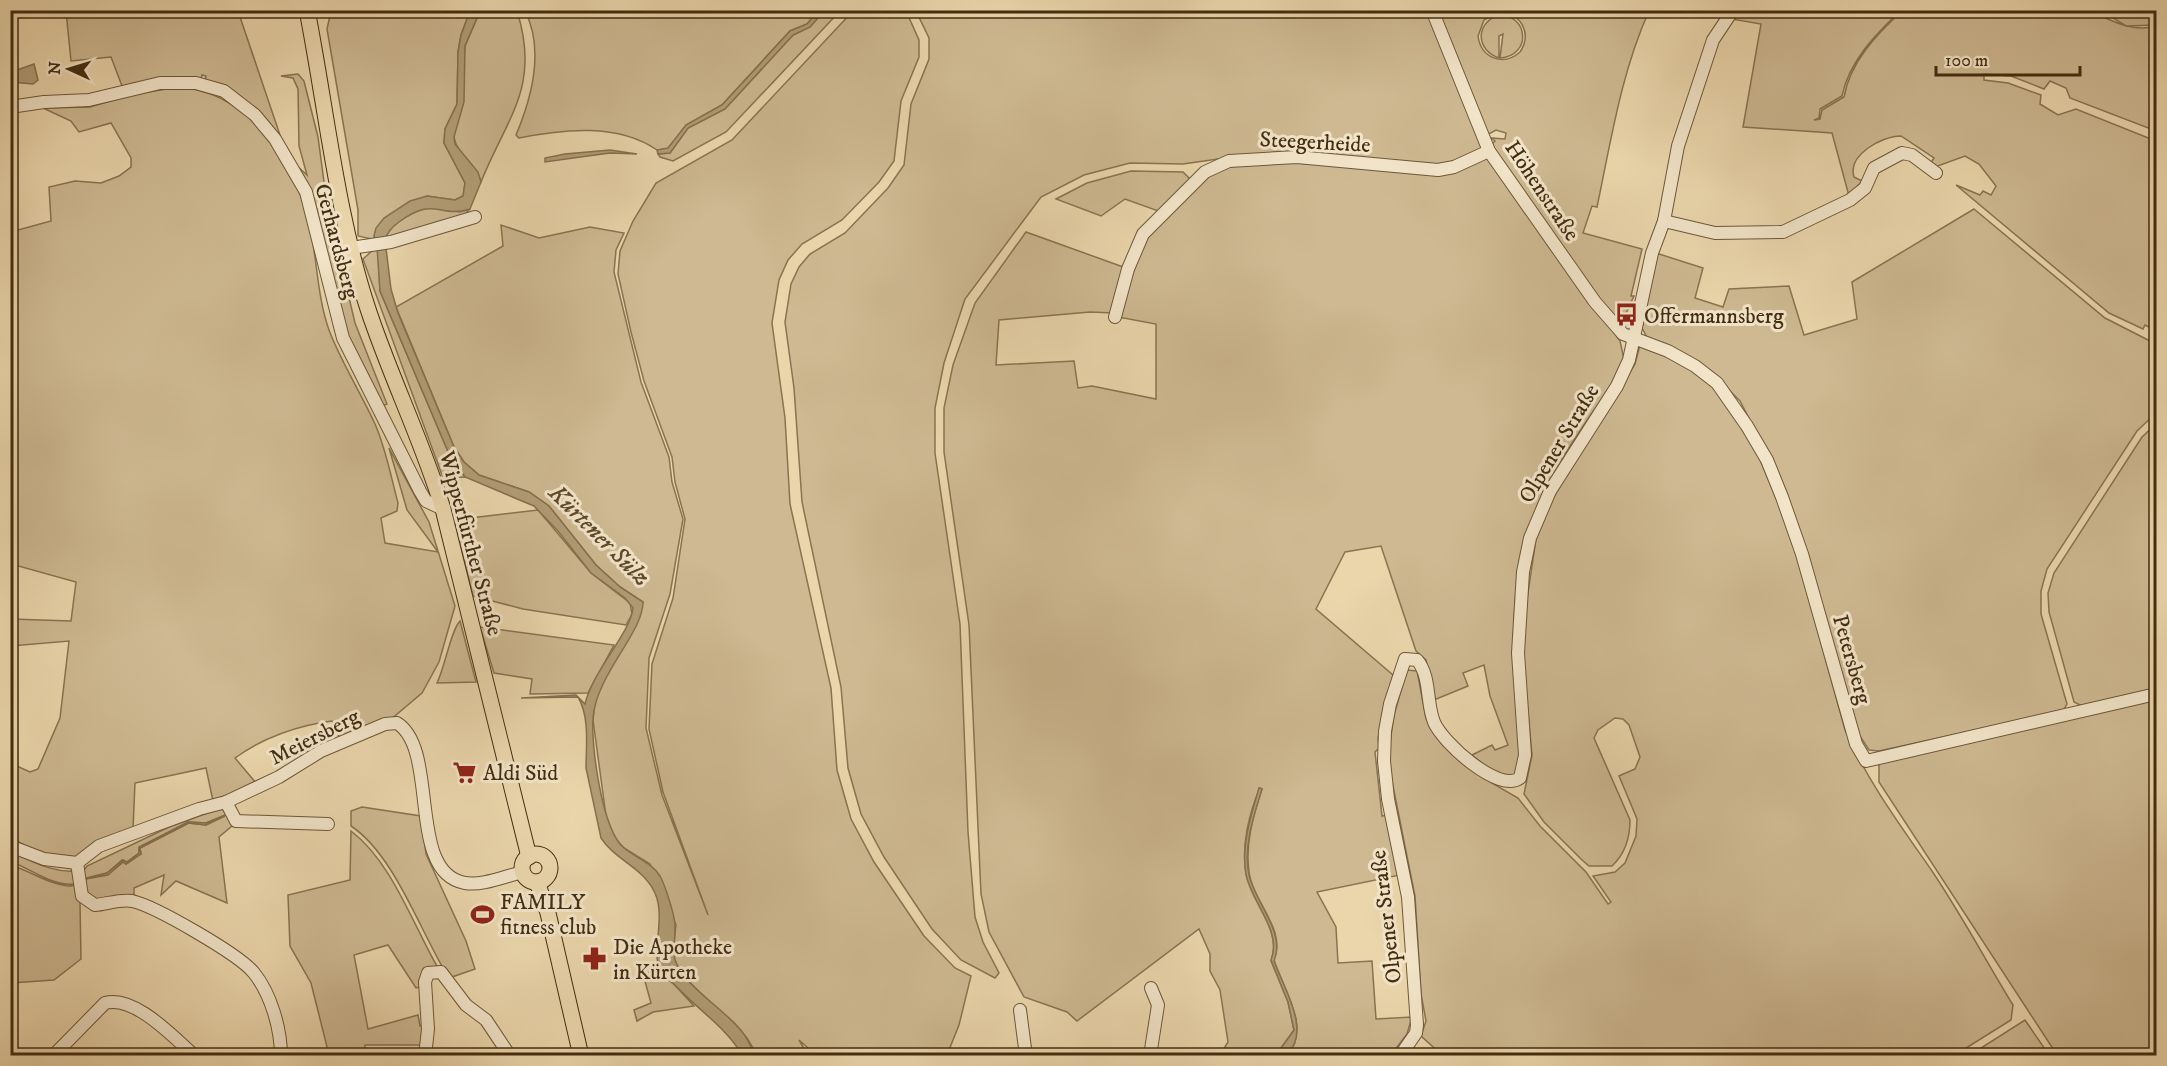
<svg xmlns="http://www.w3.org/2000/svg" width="2167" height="1066" font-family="'IM FELL DW Pica',serif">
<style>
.green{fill:#ceb992;stroke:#887352;stroke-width:1.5;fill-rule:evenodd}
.water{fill:#b29d77;stroke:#86704e;stroke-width:1.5}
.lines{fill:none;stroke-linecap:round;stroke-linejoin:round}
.minor-casing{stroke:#6d5738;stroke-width:14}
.major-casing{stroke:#432d11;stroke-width:17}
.minor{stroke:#f2e4c9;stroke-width:12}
.major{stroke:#ebd6ac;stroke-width:15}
.labels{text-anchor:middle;stroke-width:6;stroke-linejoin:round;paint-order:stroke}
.street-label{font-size:22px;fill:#432d11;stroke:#f2e4c9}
.poi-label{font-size:22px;fill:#432d11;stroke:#f2e4c9;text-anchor:start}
.water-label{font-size:24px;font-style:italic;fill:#5f492a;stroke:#f2e4c9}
</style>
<rect width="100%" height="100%" fill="#ebd6ac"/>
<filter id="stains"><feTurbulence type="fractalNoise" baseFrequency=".00333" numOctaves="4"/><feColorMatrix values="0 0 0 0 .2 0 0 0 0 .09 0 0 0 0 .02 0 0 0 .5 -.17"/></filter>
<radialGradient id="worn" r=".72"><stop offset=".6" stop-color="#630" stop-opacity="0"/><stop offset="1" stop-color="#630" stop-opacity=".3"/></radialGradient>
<g class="green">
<path d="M2057 10C2067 16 2079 7 2090 11 2111 20 2132 33 2156 26V131L2070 98 2066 88 2050 81 2044 89 2011 76 1984 74V80L2008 83 2041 95 2040 104 2058 115 2076 109 2156 141V326L2153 329 2145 325 2143 329 2109 313 1956 185 1980 195 1983 191 1991 195 1996 186 1979 164 1965 156 1935 167 1930 164 1934 158 1901 136C1882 136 1847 155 1854 177L1862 181 1849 196 1832 133 1743 127 1761 24 1732 19 1738 11H1900C1876 34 1849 61 1842 96L1820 109 1819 118 1814 120 1820 119 1822 110 1844 97C1850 62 1877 34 1902 11Z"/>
<path d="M66 11H238L280 135 278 136 205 80 206 76 202 75 201 79 122 86 111 57 71 61Z"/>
<path d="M331 11H470L461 35 458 52 457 104 445 129 444 143 465 183 463 196 455 200 427 196 376 240 358 236V210L327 29Z"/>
<path d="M480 11H517C541 87 507 117 481 182 477 164 457 156 454 137L465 46Z"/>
<path d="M525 11H818L807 24 790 31 722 105 686 125 668 149 657 150C618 123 563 129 519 138L516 135C532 97 545 50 525 11Z"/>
<path d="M824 11H840L726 132 673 161 660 157 658 154 670 153 688 128 725 109 793 35 810 27Z"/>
<path d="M853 11H906L919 40V57L901 101 894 161 879 182 842 220 802 244 788 260 779 280 772 323 785 418 790 504 831 688 837 770 851 819 874 862 924 936 955 968 971 976 959 1025 947 1055H816L799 1040 808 1055H757L747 1038 686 979 672 957 676 925 650 864 624 848 612 835 606 816 593 720 595 702 600 685 637 622 643 602 620 587 596 565 549 506 529 492 479 475 464 462 454 447 396 307 503 246 501 225 539 238 590 227 624 233 616 250 614 272 641 382 669 457 672 482 683 519 670 594 649 658 646 728 662 795 708 915 663 792 649 729 652 664 673 598 685 519 675 482 672 457 644 381 631 332 618 274 620 251 633 221 656 183 732 140Z"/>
<path d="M916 11H1428L1483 148 1452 163 1431 166 1246 155 1183 164 1130 163 1084 175 1041 197 965 299 944 363 935 408V453L960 624 968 832 975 917 983 942 999 973 995 978 961 960 932 929 884 857 861 814 848 768 841 687 802 502 794 388 785 322 791 284 799 267 810 254 845 233 888 188 904 165 911 104 929 59V38Z"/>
<path d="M1435 11H1649C1621 73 1611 141 1597 207L1592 206 1583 233 1642 249 1631 296H1634L1621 324 1617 325 1491 145 1495 141 1491 138 1505 139 1506 133 1496 130 1487 135ZM1499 12C1522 13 1532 34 1520 52 1503 67 1481 58 1478 36L1484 20Z"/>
<path d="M2091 11H2156V25L2126 26 2110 16 2100 17Z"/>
<path d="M1498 15C1529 14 1532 56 1500 58L1503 34 1499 36V58C1476 50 1475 24 1498 15Z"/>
<path d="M298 74 304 81 318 137 327 204 355 323 387 404 382 406 347 336 335 301 317 209 297 166 307 175 299 146 298 89 293 78 281 76Z"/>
<path d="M179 87C252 93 296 164 311 231 317 263 318 299 329 330 341 362 361 393 375 424 386 449 391 477 398 503L397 511 381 518 385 543 438 552 407 510 389 448 429 522 455 606 439 662 422 693 390 720 341 741 332 721C299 725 262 738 235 758L256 783 213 801 206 768 135 783 133 829C114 839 90 858 68 859 49 860 27 846 11 838L10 763 30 772 38 769 60 718 69 641 11 646V619L71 621 76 582 11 564V191L14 230H18L51 221 49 187 75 181 101 183 119 176 131 167V158L111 123 79 132 71 121 43 108 90 107 130 95Z"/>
<path d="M1484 158 1489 159 1620 341 1624 359 1617 376C1590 417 1558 459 1538 504 1503 585 1514 673 1520 758L1519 768 1513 777 1494 773 1472 755 1492 745 1495 750 1508 745 1490 696 1484 665 1463 673 1468 686 1434 700 1426 660 1416 651 1381 546 1345 552 1316 609 1393 675 1378 738 1379 748 1375 752 1382 816 1387 815 1400 875 1317 892 1336 927 1338 963 1372 961 1376 1019 1412 1017 1407 1034 1391 1055H1287C1312 1029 1283 988 1274 960 1287 930 1253 902 1249 872 1245 844 1253 816 1262 789L1260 788C1249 813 1241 846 1246 874 1251 903 1283 931 1271 961L1288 1002 1294 1030 1276 1055H1220L1228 1042 1220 990 1210 971V954L1199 929 1077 1021 1067 1012 1024 997 989 932 981 894 969 625 944 452V408L953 365 975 303 1026 232 1126 268 1113 313 1090 312 999 320 996 365 1074 361 1078 388 1092 386 1156 399V324L1118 317 1146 235 1213 169 1267 161 1418 171Z"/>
<path d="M1131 171 1183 172 1192 181 1161 212 1125 199 1101 216 1056 199 1087 183Z"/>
<path d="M431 207 460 212 470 209 462 217 385 239C391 221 415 211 431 207Z"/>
<path d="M1974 209 2105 318 2156 344V413L2137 431 2047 569 2041 591V614L2067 704 2063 711 1879 751 1869 750 1858 733 1770 459 1740 401 1724 385 1648 339 1642 328 1656 253 1703 268 1695 298 1723 307 1729 289 1789 286 1804 335 1857 319 1852 282Z"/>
<path d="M378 249 380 291 449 454 465 477 443 478 363 259 373 250Z"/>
<path d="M1640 345 1650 347 1703 376 1718 390 1755 448 1790 530 1845 730C1868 782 1900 825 1932 871 1961 914 1986 961 2013 1005L2011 1020 1955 1055H1442L1421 1036 1426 1021 1421 994 1415 896 1390 771V743L1394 715 1407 670 1417 671 1426 718 1437 738 1490 782 1518 798 1540 826 1586 872 1608 904 1611 902 1593 876 1615 872 1625 863 1636 836 1637 819 1619 776 1635 769 1640 757 1629 725 1623 719 1615 718 1598 730 1594 738 1630 820C1630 838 1625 854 1612 866H1589L1582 860 1544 822 1524 794 1532 755 1523 659 1525 613 1536 539 1553 498 1635 364Z"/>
<path d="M2156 424V690L2082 706 2074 702 2049 612 2048 593 2054 573 2142 437Z"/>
<path d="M538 510 591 573 630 603 632 614 626 625 523 609 473 596 454 520Z"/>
<path d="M460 621 476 682 437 683C445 667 451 630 460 621Z"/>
<path d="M480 627 614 645 588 693 530 694 532 679 494 673Z"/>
<path d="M2156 698V1055H2057L1879 782V763Z"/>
<path d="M362 807 421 816 426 854 466 941 475 969 449 978C421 934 395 855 351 826V811Z"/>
<path d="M221 808 229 815 232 826 219 837 227 903 176 881 161 895 164 875 134 888V895L150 902 98 901 77 897 80 903 81 959 54 980 11 983V865C30 871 48 884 68 886 75 887 82 879 90 878 105 875 111 873 123 862L126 864 141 854 140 848 189 823 206 825 225 816 206 823 188 822 139 847V853L127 862 122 860 107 873 78 880 73 884C52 886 30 868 11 862V851C35 863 56 875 84 870L87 866 167 828Z"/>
<path d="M351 831C392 862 413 925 438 968L423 986 416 988 388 945 354 955 368 1029 418 1015 420 1026 426 1024 424 1045H365V1055H329L311 983 290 946 288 895 350 880Z"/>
<path d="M660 969 694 1006 653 1012 637 1021 634 1010 651 1003 643 974Z"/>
<path d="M2025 1020 2049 1055H1970Z"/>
</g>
<g class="water">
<path d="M470 11H480L465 46 464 102 454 137 455 144 478 172 481 182 470 209C439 219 435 195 399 222 392 227 387 232 385 240L391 289 398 313 454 447 464 462 479 475 529 492 549 506 596 565 620 587 643 602C643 633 596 675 593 718 591 746 602 830 624 848 636 858 651 862 660 876 665 885 676 918 675 928 675 952 669 958 686 978 702 998 736 1019 747 1039 750 1044 752 1050 755 1055H742C727 1028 697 1009 676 986 671 982 663 976 660 970 651 951 666 918 655 893 644 868 615 860 601 838L586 768C586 747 590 717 578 697L521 698 576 695 585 704C592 672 631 632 633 608L625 598 591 573 558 531 534 506 465 477 449 454 380 291 377 247 374 236 376 228 384 218 410 201 427 196 455 200 463 196 465 183 444 143 445 129 457 104 458 52 461 35Z"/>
<path d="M818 11H824L810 27 793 35 725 109 688 128 670 153 658 154 657 150 668 148 686 125 722 105 790 31 807 24Z"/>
<path d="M34 64 38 80 33 84 11 82V72Z"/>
<path d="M610 150 637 154 610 153 545 162V158L565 154Z"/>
<path d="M1259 788 1262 789C1254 815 1243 846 1249 875 1255 903 1286 932 1274 961 1283 988 1312 1030 1287 1055H1276L1294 1030 1288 1002 1271 960C1283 931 1251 902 1246 874 1241 845 1251 815 1259 788Z"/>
<path d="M225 815 206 825 188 823 140 848 141 854 126 864 123 862 108 875 85 879 107 873 123 860 127 862 139 853V848L188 822 206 823Z"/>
</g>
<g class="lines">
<defs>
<g id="minor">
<path d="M1432 10 1489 151 1595 302 1623 334 1668 351 1695 366 1717 383 1747 426 1767 460 1782 497 1802 554 1856 744 1866 761 2156 694"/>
<path d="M10 107 44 102 89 100 160 83H196L224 91 255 115 275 139 306 192 343 338 420 491 426 501 443 509"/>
<path d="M1664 221 1715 233 1783 232 1850 200 1865 188 1874 168 1902 153 1912 155 1936 173"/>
<path d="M351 248 391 242 475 217"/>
<path d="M1115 317 1128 269 1143 234 1205 172 1229 161 1297 157 1438 170 1454 167 1489 151"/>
<path d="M226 802 236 821 328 824"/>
<path d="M10 846 44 859 77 863 99 846 199 809 226 802 279 777 321 751 385 724 397 723C440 750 406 873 465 883 483 886 505 876 523 872"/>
<path d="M77 863 82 896 95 905C106 904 121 899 132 901 155 906 240 955 254 973 271 994 281 1029 281 1056"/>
<path d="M1020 1010 1026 1056"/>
<path d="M53 1056 105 1003C135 995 173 1037 195 1056"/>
<path d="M425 1056 428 1029 425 982 428 973 441 972 466 1005 486 1020 510 1056"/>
<path d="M1150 1056 1158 1005 1151 988"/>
<path d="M1400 1056 1416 1033 1417 1025 1408 897 1388 799 1384 761 1385 731 1390 704 1405 659 1417 660C1431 676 1426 703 1434 722 1442 742 1499 794 1520 778L1525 755 1518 653 1523 572 1530 538 1550 491 1617 386 1629 360 1652 253 1664 221 1678 146 1713 40 1733 10"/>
</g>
<g id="major">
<path d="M307 10C326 107 337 216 368 309 390 376 422 440 443 509L529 857"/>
<circle cx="536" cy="868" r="14"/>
<path d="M537 882 548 913 581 1056"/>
</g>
</defs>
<use href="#minor" class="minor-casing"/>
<use href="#major" class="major-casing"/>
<use href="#minor" class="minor"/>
<use href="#major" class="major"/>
</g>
<defs>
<symbol id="bus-bare" viewBox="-9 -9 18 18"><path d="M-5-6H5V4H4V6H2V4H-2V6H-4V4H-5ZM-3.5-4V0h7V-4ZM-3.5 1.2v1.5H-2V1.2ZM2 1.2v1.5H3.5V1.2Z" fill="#8f2418" stroke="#f2e4c9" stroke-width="2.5" paint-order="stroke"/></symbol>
<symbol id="supermarket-bare" viewBox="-9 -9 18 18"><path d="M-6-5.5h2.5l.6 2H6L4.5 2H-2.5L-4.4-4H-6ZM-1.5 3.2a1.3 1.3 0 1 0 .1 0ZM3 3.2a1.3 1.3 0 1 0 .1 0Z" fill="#8f2418" stroke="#f2e4c9" stroke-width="2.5" paint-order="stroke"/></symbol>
<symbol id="stadium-bare" viewBox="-9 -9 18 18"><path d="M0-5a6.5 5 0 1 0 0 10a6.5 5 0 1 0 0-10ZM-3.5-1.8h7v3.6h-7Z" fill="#8f2418" stroke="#f2e4c9" stroke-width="2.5" paint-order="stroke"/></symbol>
<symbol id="pharmacy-bare" viewBox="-9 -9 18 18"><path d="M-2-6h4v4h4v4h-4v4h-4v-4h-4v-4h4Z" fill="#8f2418" stroke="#f2e4c9" stroke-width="2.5" paint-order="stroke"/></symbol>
</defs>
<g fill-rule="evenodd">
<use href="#bus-bare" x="1610" y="298" width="33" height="33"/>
<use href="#supermarket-bare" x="448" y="756" width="33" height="33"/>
<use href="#stadium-bare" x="466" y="898" width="33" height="33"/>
<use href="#pharmacy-bare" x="578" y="942" width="33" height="33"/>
</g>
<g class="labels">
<g class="street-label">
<text transform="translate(1315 141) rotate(3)" y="8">Steegerheide</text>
<text transform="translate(1543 190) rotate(56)" y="8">Höhenstraße</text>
<text transform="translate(338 241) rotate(75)" y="8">Gerhardsberg</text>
<text transform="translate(1558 443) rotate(-59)" y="8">Olpener Straße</text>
<text transform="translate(472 543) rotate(75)" y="8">Wipperfürther Straße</text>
<text transform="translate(1853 659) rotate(74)" y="8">Petersberg</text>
<text transform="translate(314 736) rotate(-27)" y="8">Meiersberg</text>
<text transform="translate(1385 917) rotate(-97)" y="8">Olpener Straße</text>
</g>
<g class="poi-label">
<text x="1644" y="323">Offermannsberg</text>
<text x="483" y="780">Aldi Süd</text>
<text x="500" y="909">FAMILY<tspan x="500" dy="25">fitness club</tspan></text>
<text x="613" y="954">Die Apotheke<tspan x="613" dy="25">in Kürten</tspan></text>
</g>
<g class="water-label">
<text transform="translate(600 535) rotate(45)" y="8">Kürtener Sülz</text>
</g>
</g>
<rect width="2167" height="1066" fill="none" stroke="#ebd6ac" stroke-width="36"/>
<rect x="12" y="12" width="2143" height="1042" fill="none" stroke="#432d11" stroke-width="3"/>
<rect x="18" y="18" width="2131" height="1030" fill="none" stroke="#432d11" stroke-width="1.5"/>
<g transform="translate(69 69) rotate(274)" stroke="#f2e4c9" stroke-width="4.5" paint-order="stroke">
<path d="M0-4.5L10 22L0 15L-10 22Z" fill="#432d11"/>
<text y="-9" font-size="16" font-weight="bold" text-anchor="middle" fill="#432d11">N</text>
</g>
<path d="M1936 66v9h144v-9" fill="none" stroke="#432d11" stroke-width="3"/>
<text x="1945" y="66" font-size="18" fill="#432d11" stroke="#f2e4c9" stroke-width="4.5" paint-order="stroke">100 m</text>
<rect width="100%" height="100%" filter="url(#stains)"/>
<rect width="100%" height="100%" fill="url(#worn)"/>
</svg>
